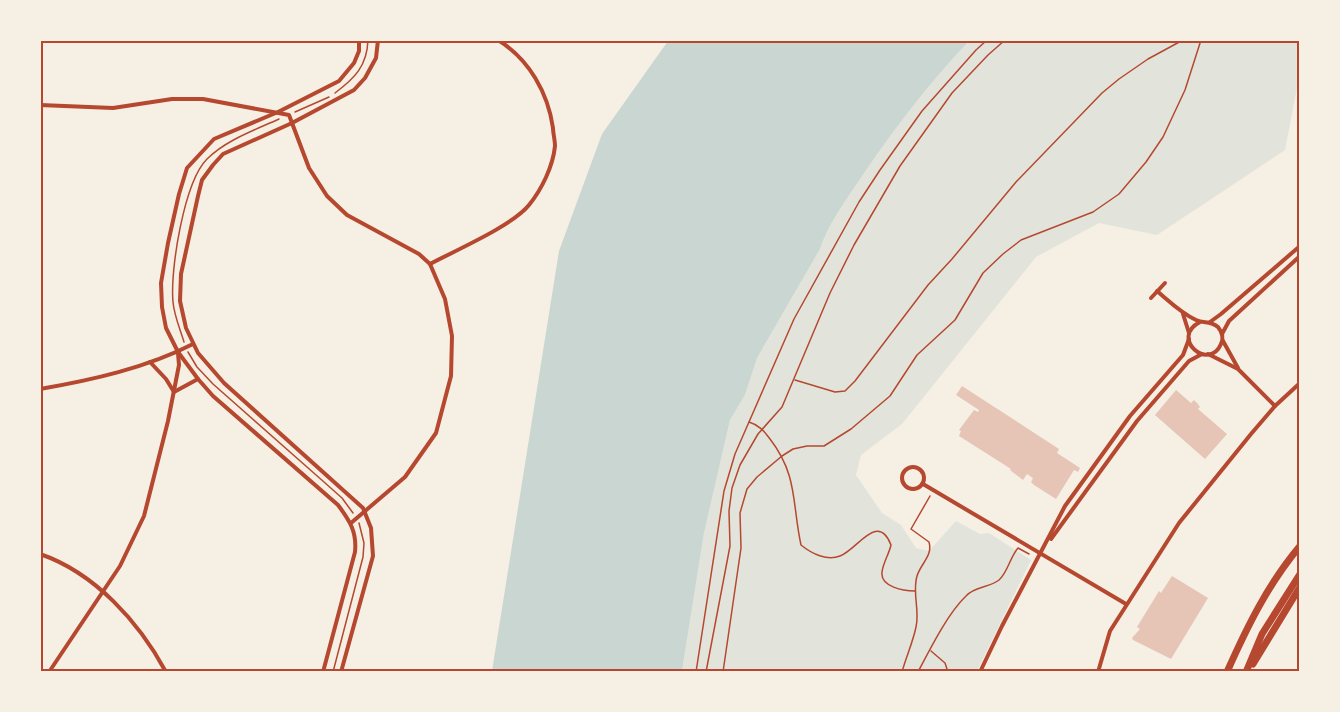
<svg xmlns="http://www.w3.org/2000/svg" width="1340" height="712" font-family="'PT Sans',sans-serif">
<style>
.green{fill:#e2e4dc}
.water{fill:#c9d6d2}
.building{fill:#e6c5b7}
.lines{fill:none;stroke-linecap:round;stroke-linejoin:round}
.path{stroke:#b5482f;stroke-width:1.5}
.minor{stroke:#b5482f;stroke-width:4}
.motorway{stroke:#b5482f;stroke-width:7}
.neatline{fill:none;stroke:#b5482f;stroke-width:2}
</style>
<rect width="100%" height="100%" fill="#f6efe4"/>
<path class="green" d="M969 41H1299V78L1285 150 1157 235 1099 223 1036 257 902 424 861 455 856 475 882 513 901 525 916 548 929 551 956 521 980 534 989 533 1031 560 977 671 682 672 704 533 730 420 745 395 757 358 820 249C828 225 842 206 856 185 890 134 927 85 969 41Z"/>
<path class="water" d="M668 41H969C927 85 890 134 856 185 842 206 828 225 820 249L757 358 745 395 730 420 704 533 682 671H492L559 251 602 134Z"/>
<g class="building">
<path d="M962 386 1059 449 1057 453 1080 468 1078 472 1074 470 1056 499 1034 485 1031 482 1033 478 1027 474 1023 480 1010 470 1011 469 959 436 961 431 959 430 974 410 978 412 979 410 956 395Z"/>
<path d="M1176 390 1191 403 1194 400 1197 403 1200 407 1198 409 1227 434 1205 459 1155 415Z"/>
<path d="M1172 576 1208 598 1171 659 1133 640 1132 638 1140 629 1137 627 1159 591 1161 593Z"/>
</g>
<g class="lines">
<g class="path">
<path d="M335 93C355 78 367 66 368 40"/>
<path d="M295 112 329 97"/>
<path d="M184 342C180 329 174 315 173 302 170 270 184 182 207 159 226 140 255 130 279 119"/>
<path d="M188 352 197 367 213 384 324 482 342 498 353 513"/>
<path d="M795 380 835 392 845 391 855 381 928 285 952 259 1016 182 1102 93 1119 79 1148 59 1183 40"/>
<path d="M749 422C759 425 764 431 770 439 798 475 792 504 801 545 812 554 827 561 840 556 857 550 878 511 891 545 889 554 883 563 882 572 880 587 904 591 915 591"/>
<path d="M931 651 945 663 948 672"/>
<path d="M333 672 363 557 364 543 359 523"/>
<path d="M696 672 724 491 735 454 794 319 859 202 880 170 922 111 976 50 987 40"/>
<path d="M706 672 730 546 729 511 732 488 740 465 758 434 782 407 830 293 854 245 900 166 952 93 988 55 1005 40"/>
<path d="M723 672 741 548 740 513 747 489 757 477 782 456 793 449 807 446H824L851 429 890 396 917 355 955 320 983 273 1003 254 1021 240 1093 212 1119 194 1146 162 1163 137 1185 90 1201 40"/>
<path d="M902 672C906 657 913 642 916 627 920 610 912 593 917 576 921 563 933 556 929 542L911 529 930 496"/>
<path d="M918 672C930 649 948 613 966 596 975 586 989 588 999 580 1008 572 1010 557 1018 548L1029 554"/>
</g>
<g class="minor">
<path d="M40 105 113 108 172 99H203L289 115 309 168 327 196 347 215 419 254 430 264 445 299 452 336 451 376 436 433 405 477 351 523"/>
<path d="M430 264C456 250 512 226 529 205 542 189 553 166 555 146 555 140 553 133 553 128 548 93 529 59 498 40"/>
<path d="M1157 291C1170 302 1181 313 1196 320 1204 324 1210 320 1218 327 1222 332 1224 338 1221 344 1209 372 1169 338 1200 322"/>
<path d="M1151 298 1165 283"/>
<path d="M1183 314 1189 333"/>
<path d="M1210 322 1221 314 1300 246"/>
<path d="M1222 334 1229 321 1300 256"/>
<path d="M1223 341 1238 368"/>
<path d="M1208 354 1238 369 1275 406"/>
<path d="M150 362 166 379 174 392 198 379"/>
<path d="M40 389C92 380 146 368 193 344"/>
<circle cx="913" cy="478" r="11"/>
<path d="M923 484 1126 604"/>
<path d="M1051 539 1137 421 1189 361 1202 354"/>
<path d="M40 554C95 573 139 622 166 672"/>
<path d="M49 672 120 566 144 516 168 421 179 365 178 353"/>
<path d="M323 672 355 552C357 532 350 521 338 505L213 396 198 379 178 352 166 328 162 307 161 283 168 243 179 194 187 168 214 139 278 112 339 81 354 63 359 51V40"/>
<path d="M341 672 373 556 371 528 363 508 224 383 198 353 186 328 180 301 181 274 198 196 202 180 213 165 223 154 292 123 354 90 365 78 376 58 378 40"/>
<path d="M980 672 1002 626 1065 506 1130 416 1183 355 1189 339"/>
<path d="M1098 672 1110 631 1179 523 1251 434 1275 406 1300 383"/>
</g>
<g class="motorway">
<path d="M1253 664 1300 587"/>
<path d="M1227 672C1247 627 1268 584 1300 546"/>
<path d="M1246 672 1262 634 1300 574"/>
</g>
</g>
<rect width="1340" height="712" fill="none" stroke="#f6efe4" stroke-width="84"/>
<rect x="42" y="42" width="1256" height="628" class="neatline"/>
</svg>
